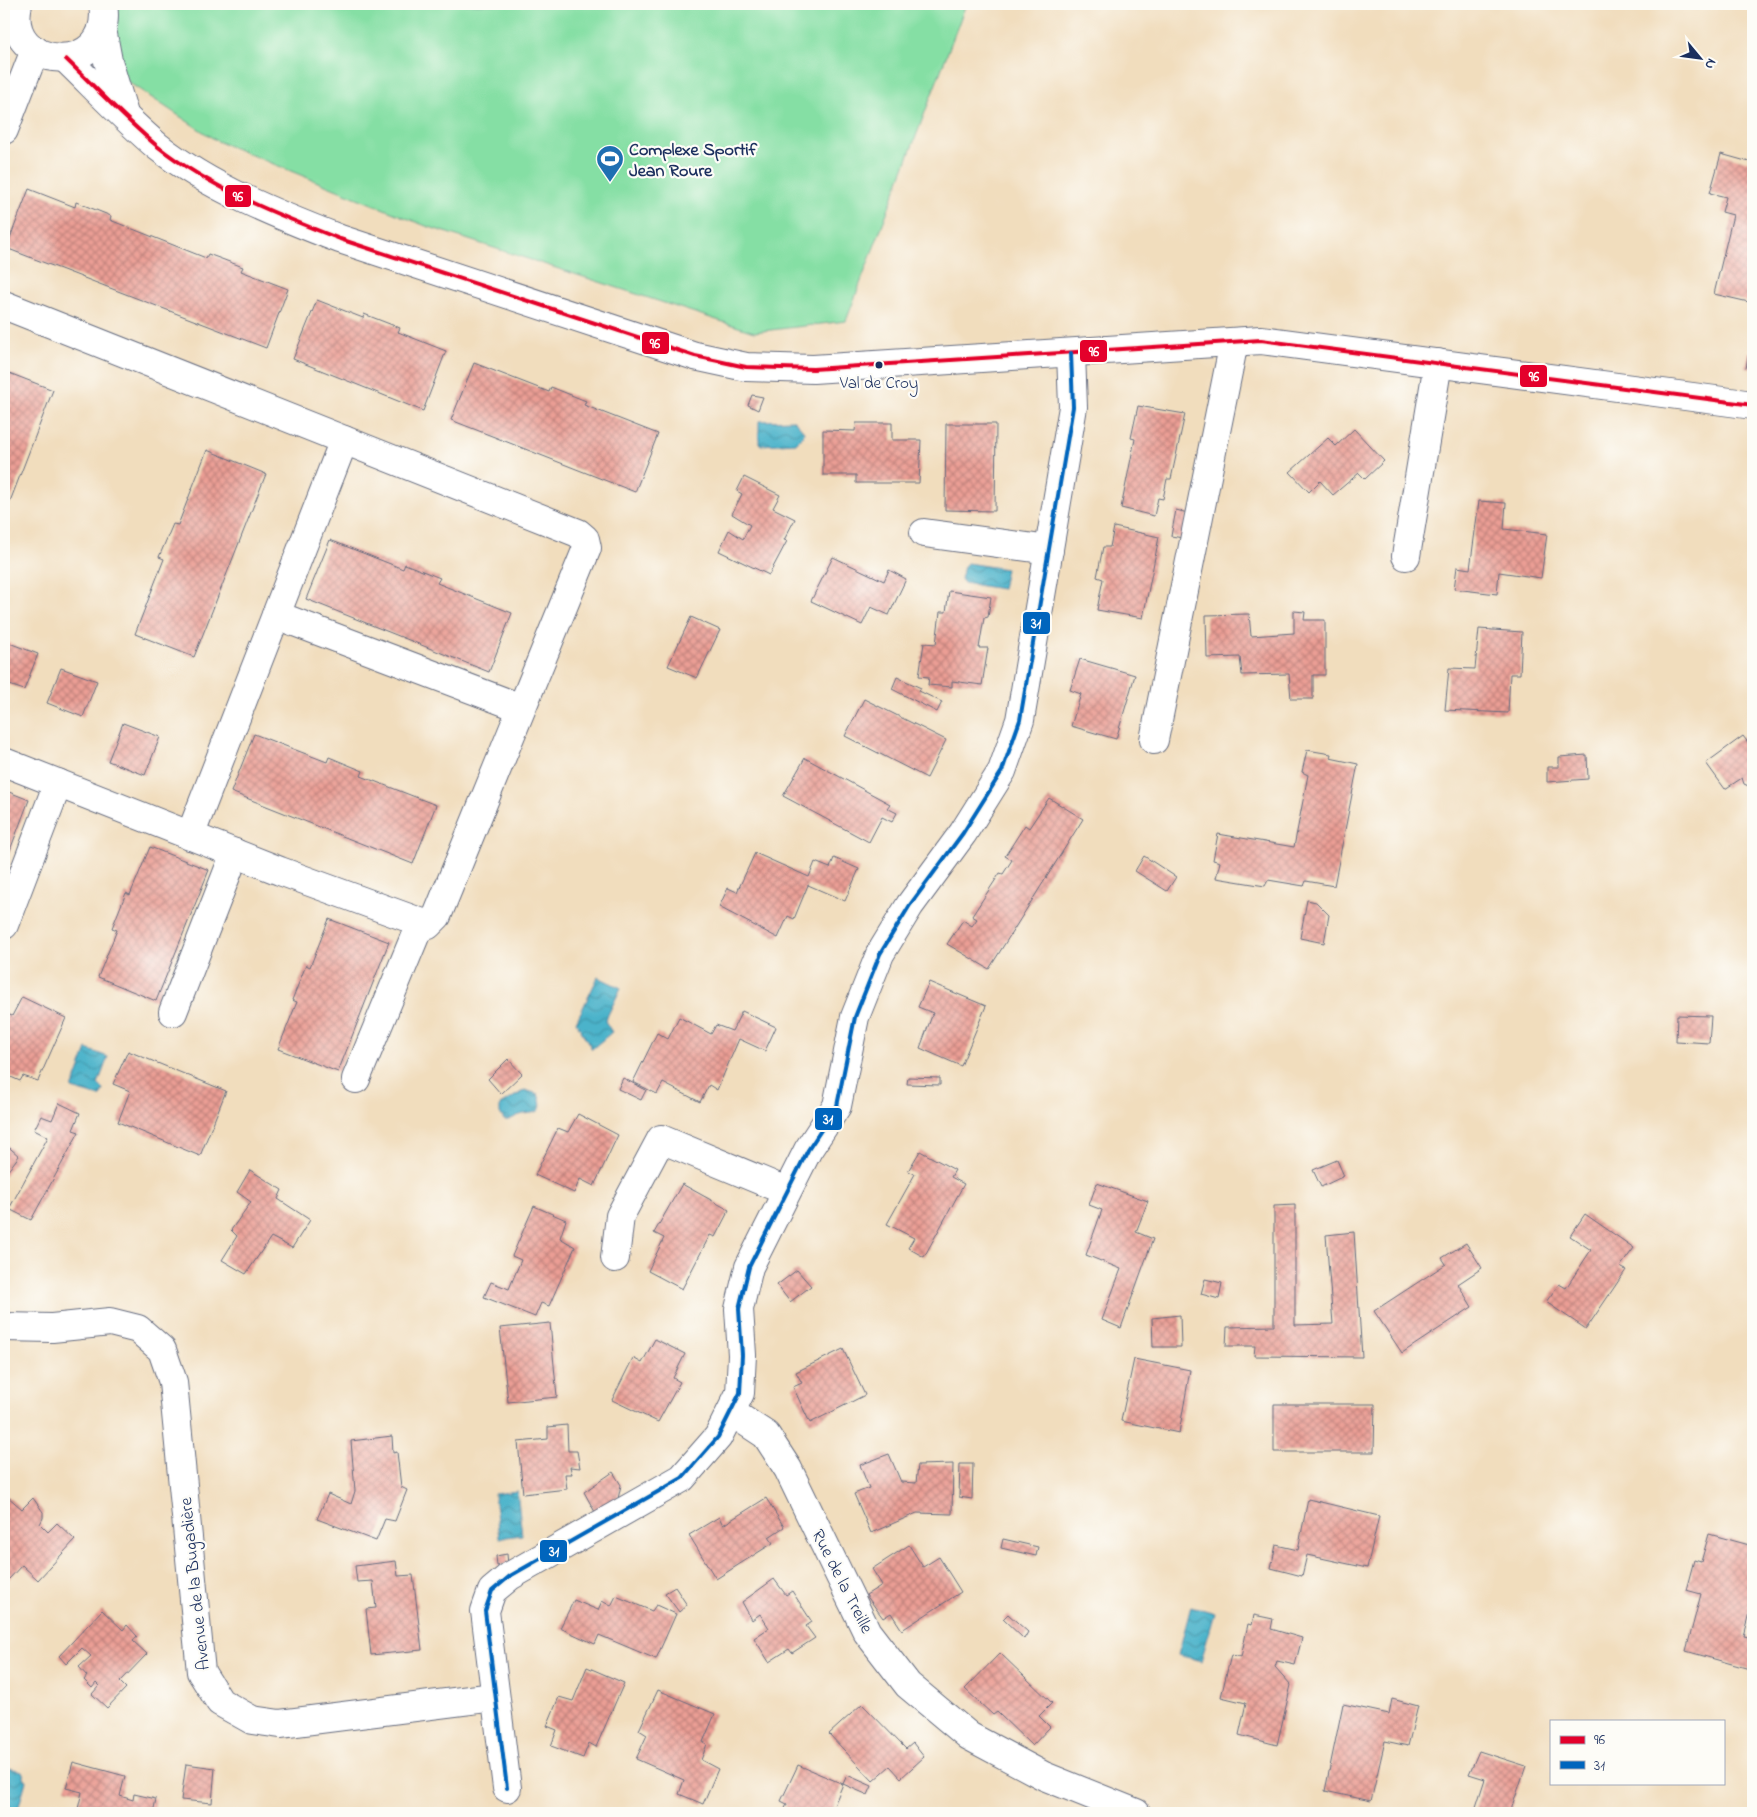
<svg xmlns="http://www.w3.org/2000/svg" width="1757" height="1817" font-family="'Indie Flower',sans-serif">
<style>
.grass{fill:#85dfa4;stroke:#508781}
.water{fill:url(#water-waves);stroke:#337194}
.building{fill:url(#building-cross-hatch)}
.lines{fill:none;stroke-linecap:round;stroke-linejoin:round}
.minor-casing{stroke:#666c7f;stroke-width:30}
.tertiary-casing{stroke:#666c7f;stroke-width:30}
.minor{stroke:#fff;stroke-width:28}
.tertiary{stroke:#fff;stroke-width:28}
.bus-1-casing{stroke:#fdfcf7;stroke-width:8}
.bus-2-casing{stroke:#fdfcf7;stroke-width:8}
.bus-1{stroke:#e4002b;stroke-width:4}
.bus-2{stroke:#0065bd;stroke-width:4}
.bus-dot{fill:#1b2f5e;stroke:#fdfcf7;stroke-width:2}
.labels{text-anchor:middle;stroke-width:4.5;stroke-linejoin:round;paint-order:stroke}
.bus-label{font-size:17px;fill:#1b2f5e;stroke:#fdfcf7}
.poi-label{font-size:18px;font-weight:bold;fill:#1b2f5e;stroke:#fdfcf7;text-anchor:start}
.street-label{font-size:18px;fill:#1b2f5e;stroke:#fdfcf7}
.line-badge{stroke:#fdfcf7;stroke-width:2}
.badge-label{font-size:14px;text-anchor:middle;font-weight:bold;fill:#fff}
</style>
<defs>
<pattern id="water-waves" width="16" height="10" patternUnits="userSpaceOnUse" patternTransform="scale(1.25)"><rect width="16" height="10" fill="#4bb3ca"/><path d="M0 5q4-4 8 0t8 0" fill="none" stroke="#3e92a7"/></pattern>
<pattern id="building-cross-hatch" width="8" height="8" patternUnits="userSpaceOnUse" patternTransform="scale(1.25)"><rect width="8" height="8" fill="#eb9e94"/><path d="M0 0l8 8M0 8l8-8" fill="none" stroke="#be817c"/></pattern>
</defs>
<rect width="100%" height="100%" fill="#fdfcf7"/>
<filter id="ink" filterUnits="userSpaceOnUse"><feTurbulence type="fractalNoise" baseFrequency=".02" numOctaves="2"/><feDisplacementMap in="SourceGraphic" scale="10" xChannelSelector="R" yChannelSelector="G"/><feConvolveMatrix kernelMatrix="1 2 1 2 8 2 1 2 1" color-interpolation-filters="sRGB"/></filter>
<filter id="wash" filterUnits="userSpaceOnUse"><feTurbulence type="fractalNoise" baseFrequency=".0096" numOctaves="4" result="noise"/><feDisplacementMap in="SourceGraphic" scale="20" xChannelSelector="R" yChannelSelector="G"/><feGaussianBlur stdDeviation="1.12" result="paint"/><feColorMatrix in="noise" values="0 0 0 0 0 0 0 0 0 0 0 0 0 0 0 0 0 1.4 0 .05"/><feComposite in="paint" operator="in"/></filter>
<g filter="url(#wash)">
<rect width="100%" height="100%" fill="#f1ddbd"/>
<path class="grass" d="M99 4H966L846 321 754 332 426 226 217 141 119 76Z"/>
<g class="water">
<path d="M794 420 804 431 803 436 796 443 761 445 759 443V421Z"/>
<path d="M967 563 1006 569 1002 589 964 583 961 579 964 566Z"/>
<path d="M598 977 621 988 605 1021 612 1032 592 1049 576 1022Z"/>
<path d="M87 1049 108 1057 98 1084 103 1089 100 1097 72 1089Z"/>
<path d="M525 1090 538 1094C547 1117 532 1111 520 1115 513 1117 511 1121 504 1120L500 1113V1105Z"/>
<path d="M517 1491 522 1535 499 1538 494 1494Z"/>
<path d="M1191 1606 1215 1613 1201 1661 1178 1655Z"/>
<path d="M5 1767 22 1771 26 1781 17 1813H4Z"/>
</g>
<g id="blocks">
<g class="building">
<path d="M1721 154 1753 163V303L1714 294 1733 215 1722 212 1726 197 1710 193Z"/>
<path d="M29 189 75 207 76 202 111 216 110 220 206 258 208 254 243 267 241 271 288 289 266 348 6 248Z"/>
<path d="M317 300 363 318 364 314 400 328 398 332 446 351 423 411 293 359Z"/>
<path d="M1749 352 1753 353V369L1746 368Z"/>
<path d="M474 363 549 392 551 387 586 401 584 405 658 434 635 492 451 420Z"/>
<path d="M4 371 53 390 4 517Z"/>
<path d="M752 395 763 397 758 410 748 405Z"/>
<path d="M1138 406 1185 414 1171 479H1167L1163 499 1158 498 1154 516 1121 508 1135 439 1131 438Z"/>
<path d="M856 423H892V440H921L919 483H856V475H823V430L855 431Z"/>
<path d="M946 424H996L995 511 945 510Z"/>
<path d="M1354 429 1384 461 1365 479 1359 473 1333 495 1320 481 1309 492 1290 472 1328 438 1336 446Z"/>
<path d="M207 450 266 474 194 657 135 634 164 559 159 557 173 524 178 525Z"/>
<path d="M744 477 780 495 773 508 795 519 784 540 787 541 769 575 719 551 729 530 743 539 750 525 732 514 742 494 737 491Z"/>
<path d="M1479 501 1506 503 1504 529 1547 534 1541 578 1499 572 1497 594 1454 589 1457 567 1470 569Z"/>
<path d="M1176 510 1188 513 1183 538 1171 536Z"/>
<path d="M1114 527 1159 537 1143 618 1097 610 1103 579 1097 577 1103 547H1110Z"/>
<path d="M330 540 403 569 405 564 440 578 437 583 512 613 489 672 306 599Z"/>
<path d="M833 557 884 581 889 570 906 579 889 615 871 607 862 625 811 601Z"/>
<path d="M949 591 991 597 988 617 984 618 979 648H988L982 685 952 681V687L928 685 929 677 919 676 924 643 936 644 940 612H946Z"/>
<path d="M1294 611 1305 612 1304 620H1325V675H1313V699H1291L1289 674 1242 675 1240 657 1207 658 1206 615 1249 614 1251 636 1294 633Z"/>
<path d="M691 617 720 630 697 678 668 666Z"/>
<path d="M1479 629 1522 632 1520 674H1510L1508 713 1445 710 1449 668 1475 669Z"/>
<path d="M4 641 38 654 24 690 4 683Z"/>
<path d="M1080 659 1135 675 1116 739 1071 726 1081 694 1070 690Z"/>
<path d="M61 668 97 681 83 717 47 703Z"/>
<path d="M897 677 921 688 919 691 942 702 937 712 892 689Z"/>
<path d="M864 699 946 740 927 778 845 736Z"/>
<path d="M123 723 160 737 145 775 108 761Z"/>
<path d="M254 734 327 762 329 757 363 771 361 776 436 805 413 864 231 792Z"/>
<path d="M1743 736 1753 749V788L1744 784 1742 778 1725 789 1706 763Z"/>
<path d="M1307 750 1331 754 1330 758 1358 764 1334 886 1306 881 1304 886 1268 880 1265 886 1216 878 1220 862 1213 860 1218 834 1294 847 1308 775 1302 772Z"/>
<path d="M1587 755 1588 779 1547 782V767H1559V757Z"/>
<path d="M805 758 890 804 887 808 897 813 892 822 882 817 869 842 783 796Z"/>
<path d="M4 790 29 800 4 866Z"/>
<path d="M1049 798 1083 819 989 969 947 944 963 920 972 926 977 919 972 916 1000 873 1003 874 1012 860 1005 856 1025 825 1029 828Z"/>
<path d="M150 847 209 870 156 1001 98 977 117 930 112 928 126 893 130 895Z"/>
<path d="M755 853 809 877 815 862 830 868 834 858 859 869 845 901 808 885 794 919 788 916 778 938 719 907 728 888 737 892Z"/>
<path d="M1144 856 1176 877 1167 891 1135 871Z"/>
<path d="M1307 900 1316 902 1329 915 1324 943 1300 938Z"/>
<path d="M329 919 389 942 338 1072 278 1049 297 1002 292 1000 306 965 310 967Z"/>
<path d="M929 982 986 1006 961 1066 920 1048 933 1013 918 1007Z"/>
<path d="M22 997 66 1018 38 1081 23 1076 20 1081 4 1074V1016L5 1013 12 1016Z"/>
<path d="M742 1011 776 1027 765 1051 739 1039 717 1090 709 1085 700 1102 663 1083 657 1094 633 1082 657 1033 668 1039 679 1017 711 1034 716 1025 732 1031Z"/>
<path d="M1677 1015 1711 1016 1709 1043 1676 1041Z"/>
<path d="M128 1051 226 1091 200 1156 118 1122 130 1091 113 1084Z"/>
<path d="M508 1059 522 1074 501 1094 488 1079Z"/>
<path d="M908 1077 940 1078V1085L907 1084Z"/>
<path d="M623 1078 646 1090 641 1100 618 1089Z"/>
<path d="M59 1103 80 1113 73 1130 79 1132 31 1220 9 1209 48 1137 34 1130 41 1116 52 1120Z"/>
<path d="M578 1114 618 1135 594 1186 580 1179 574 1193 535 1175 558 1128 568 1132Z"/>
<path d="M4 1143 19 1156 4 1176Z"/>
<path d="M920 1151 955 1170 951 1177 964 1184 924 1257 908 1248 914 1238 887 1224 915 1174 908 1171Z"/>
<path d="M1337 1160 1344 1176 1321 1187 1313 1170Z"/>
<path d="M250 1170 282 1190 278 1199 310 1220 292 1248 271 1237 246 1274 222 1260 237 1236 231 1230 251 1202 237 1192Z"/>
<path d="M1097 1183 1148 1201 1136 1232 1153 1239 1121 1328 1102 1320 1121 1269 1086 1255 1102 1210 1089 1205Z"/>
<path d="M682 1184 729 1210 715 1237 710 1235 682 1289 648 1271 664 1238 654 1233Z"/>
<path d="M1295 1205V1325L1333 1324 1326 1235 1354 1232 1362 1357 1254 1356 1255 1346H1226L1227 1327 1274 1326V1206Z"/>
<path d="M534 1206 566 1220 560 1238 575 1247 549 1306 541 1303 535 1317 484 1297 491 1282 509 1289 521 1260 512 1256Z"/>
<path d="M1585 1214 1634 1248 1620 1267 1626 1270 1586 1329 1546 1302 1559 1284 1566 1288 1591 1250 1570 1236Z"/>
<path d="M1466 1243 1482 1268 1458 1284 1472 1307 1402 1353 1374 1311 1446 1264 1442 1258Z"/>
<path d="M797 1270 811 1286 790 1302 777 1285Z"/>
<path d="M1205 1279 1222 1283 1219 1299 1201 1294Z"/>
<path d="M1180 1315 1181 1347H1153L1152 1318Z"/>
<path d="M550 1323 557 1397 508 1402 500 1328Z"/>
<path d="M655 1339 685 1354 673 1378 680 1382 658 1422 612 1400 633 1358 642 1363Z"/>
<path d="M843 1349 865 1395 810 1423 793 1387 802 1383 796 1372Z"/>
<path d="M1134 1359 1190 1370 1179 1433 1121 1421Z"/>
<path d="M1274 1404H1375L1374 1452H1274Z"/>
<path d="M567 1425 568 1451H577L580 1468 570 1467 572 1474H565L567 1489 523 1494 518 1442 548 1439V1427Z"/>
<path d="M392 1436 393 1453 397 1452 401 1487 407 1490 395 1521 385 1519 376 1541 317 1519 328 1494 351 1504 355 1491 351 1441Z"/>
<path d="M889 1454 901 1482 916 1483 918 1465 953 1464 952 1514 917 1513 871 1533 854 1494 869 1488 860 1465Z"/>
<path d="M960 1464H973L972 1499 959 1497Z"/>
<path d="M613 1472 621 1485 618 1499 595 1512 584 1492Z"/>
<path d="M7 1496 22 1509 33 1498 43 1512V1518L40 1524 48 1532 57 1523 75 1540 38 1580 22 1565 9 1579 4 1574V1499Z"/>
<path d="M766 1498 784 1527 769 1537 773 1543 716 1579 689 1535 719 1517 723 1525Z"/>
<path d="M1308 1499 1379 1516 1367 1568 1307 1555 1302 1576 1271 1568 1276 1545 1298 1550Z"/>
<path d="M1709 1534 1753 1546V1610L1751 1609 1744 1636 1753 1638V1670L1686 1651 1701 1594 1686 1590 1694 1560 1701 1562Z"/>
<path d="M1003 1539 1038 1547 1036 1556 1001 1548Z"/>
<path d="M909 1545 923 1567 939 1557 961 1592 902 1630 891 1613 883 1618 866 1595 882 1585 872 1569Z"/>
<path d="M507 1554 508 1564 497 1566 496 1556Z"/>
<path d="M396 1561 398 1576 413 1575 422 1650 371 1655 366 1609 376 1608 373 1581 357 1582 355 1566Z"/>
<path d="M774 1579 786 1595 792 1591 812 1622 806 1626 815 1638 792 1653 789 1649 769 1662 754 1638 769 1628 760 1614 752 1620 742 1602Z"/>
<path d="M675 1587 687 1605 679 1612 665 1593Z"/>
<path d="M616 1596 652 1611 656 1605 676 1614 656 1659 599 1635 595 1644 560 1628 574 1600 598 1610 602 1601 611 1606Z"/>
<path d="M102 1610 123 1630 127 1625 137 1636 133 1641 147 1654 120 1682 126 1688 107 1708 92 1694 99 1686 96 1683 92 1688 84 1680 87 1676 79 1667 91 1656 82 1648 66 1664 59 1656Z"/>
<path d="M1008 1614 1028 1632 1024 1639 1003 1619Z"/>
<path d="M1254 1615 1273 1619 1271 1629 1302 1638 1295 1665 1277 1661 1275 1667 1291 1685 1277 1745 1239 1735 1246 1703 1221 1697 1231 1655 1241 1657 1248 1624 1252 1625Z"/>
<path d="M1000 1653 1052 1703 1039 1716 1050 1727 1032 1746 997 1712 993 1715 965 1689Z"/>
<path d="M587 1667 624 1683 596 1747 589 1743 583 1758 551 1746 557 1730 547 1726 559 1697 573 1701Z"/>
<path d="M658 1690 715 1714 703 1742 707 1744 701 1760 718 1769 703 1804 679 1794 684 1780 636 1759 647 1735 639 1730Z"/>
<path d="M1392 1699 1418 1706 1408 1746 1385 1741 1371 1801 1325 1791 1343 1704 1389 1714Z"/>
<path d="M862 1704 906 1749 913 1743 924 1757 901 1778 890 1766 873 1781 829 1734Z"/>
<path d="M1479 1751 1526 1766 1510 1813H1474L1485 1779 1469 1774Z"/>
<path d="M73 1762 125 1776 120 1796 133 1800 134 1794 156 1799 153 1813H77L82 1792 66 1788Z"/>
<path d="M186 1764 215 1768 212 1803 181 1800Z"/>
<path d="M798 1765 843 1784 831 1813H783L787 1804 781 1801Z"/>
<path d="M847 1775 872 1786 868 1795 843 1784Z"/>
</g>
</g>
</g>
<g filter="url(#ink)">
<use href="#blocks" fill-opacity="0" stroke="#666c7f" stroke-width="1"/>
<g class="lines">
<defs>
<g id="minor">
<path d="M4 130 35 50"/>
<path d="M4 305 578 533 585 539 587 548 437 916 428 925 280 871 4 762"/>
<path d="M924 533 1049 550"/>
<path d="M1406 556 1438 363"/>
<path d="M276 615 521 708"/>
<path d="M1154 740 1234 342"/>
<path d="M190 836 344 440"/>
<path d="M4 925 58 783"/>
<path d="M173 1012 235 853"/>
<path d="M356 1079 420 924"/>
<path d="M615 1258 620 1216 661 1139 786 1191"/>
<path d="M4 1327 52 1328 110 1322 138 1329 162 1350 173 1382 201 1672 220 1702 252 1720 280 1724 494 1697"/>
<path d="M731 1412 766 1435 788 1469 867 1632 908 1685 969 1736 1044 1776 1136 1813"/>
<path d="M507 1788 485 1611 492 1591 510 1576 682 1478 718 1437 740 1393 742 1355 739 1309 749 1267 808 1150 837 1106 855 1017 880 954 910 905 963 833 1002 771 1020 720 1073 407 1071 353"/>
</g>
<g id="tertiary">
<path d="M18 4C2 72 115 79 103 4"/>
<path d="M102 29 108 61 124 114"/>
<path d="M66 59C96 88 125 119 157 146 210 188 278 215 340 239L695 356 746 367 813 369 1261 340 1753 405"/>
</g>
</defs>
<use href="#minor" class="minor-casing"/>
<use href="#tertiary" class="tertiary-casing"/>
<use href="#minor" class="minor"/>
<use href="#tertiary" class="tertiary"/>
<defs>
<path id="bus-1" d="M66 59C96 88 125 119 157 146 210 188 278 215 340 239L695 356 746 367 813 369 1261 340 1753 405"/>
<path id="bus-2" d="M507 1788 485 1611 492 1591 510 1576 682 1478 718 1437 740 1393 742 1355 739 1309 749 1267 808 1150 837 1106 855 1017 880 954 910 905 963 833 1002 771 1020 720 1073 407 1071 353"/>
</defs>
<use href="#bus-1" class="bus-1-casing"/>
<use href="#bus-2" class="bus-2-casing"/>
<use href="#bus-1" class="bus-1"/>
<use href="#bus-2" class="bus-2"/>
</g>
</g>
<defs>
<symbol id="stadium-pin" viewBox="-11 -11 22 30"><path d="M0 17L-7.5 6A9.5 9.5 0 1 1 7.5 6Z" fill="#1f6fb2" stroke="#fdfcf7"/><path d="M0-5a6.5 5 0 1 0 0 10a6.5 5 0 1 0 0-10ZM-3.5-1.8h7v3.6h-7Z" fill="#fff"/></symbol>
</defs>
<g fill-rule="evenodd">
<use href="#stadium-pin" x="594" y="143" width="32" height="43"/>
</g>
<circle class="bus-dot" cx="879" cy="365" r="4.5"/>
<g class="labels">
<g class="bus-label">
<text x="879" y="388">Val de Croy</text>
</g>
<g class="poi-label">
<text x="629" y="155">Complexe Sportif<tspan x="629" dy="21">Jean Roure</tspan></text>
</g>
<g class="street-label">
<text transform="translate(843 1581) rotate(63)" y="6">Rue de la Treille</text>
<text transform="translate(194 1584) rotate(-96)" y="6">Avenue de la Bugadière</text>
</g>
</g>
<g class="line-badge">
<rect x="224" y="184" width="28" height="24" rx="5" fill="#e4002b"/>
<rect x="641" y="331" width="29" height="24" rx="5" fill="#e4002b"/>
<rect x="1079" y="339" width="29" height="24" rx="5" fill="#e4002b"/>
<rect x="1519" y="364" width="29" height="24" rx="5" fill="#e4002b"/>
<rect x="1022" y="611" width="29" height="24" rx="5" fill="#0065bd"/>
<rect x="814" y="1107" width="29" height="24" rx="5" fill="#0065bd"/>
<rect x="539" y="1539" width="29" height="24" rx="5" fill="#0065bd"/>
</g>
<g class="badge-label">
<text x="238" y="201">96</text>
<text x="655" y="348">96</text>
<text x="1094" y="356">96</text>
<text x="1534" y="381">96</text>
<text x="1036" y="628">31</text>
<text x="828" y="1124">31</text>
<text x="554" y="1556">31</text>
</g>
<rect width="1757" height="1817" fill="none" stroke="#fdfcf7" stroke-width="20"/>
<rect x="1550" y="1720" width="175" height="65" fill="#fdfcf7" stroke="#a3aaba"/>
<rect x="1560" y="1736" width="25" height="8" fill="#e4002b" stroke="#a3aaba"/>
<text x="1594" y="1744" font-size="15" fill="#1b2f5e">96</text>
<rect x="1560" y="1761" width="25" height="8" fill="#0065bd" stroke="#a3aaba"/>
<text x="1594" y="1770" font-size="15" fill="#1b2f5e">31</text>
<g transform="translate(1700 58) rotate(119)" stroke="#fdfcf7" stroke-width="4" paint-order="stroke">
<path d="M0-4L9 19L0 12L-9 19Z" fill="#1b2f5e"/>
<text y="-8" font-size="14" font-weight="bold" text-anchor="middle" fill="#1b2f5e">N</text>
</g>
</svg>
